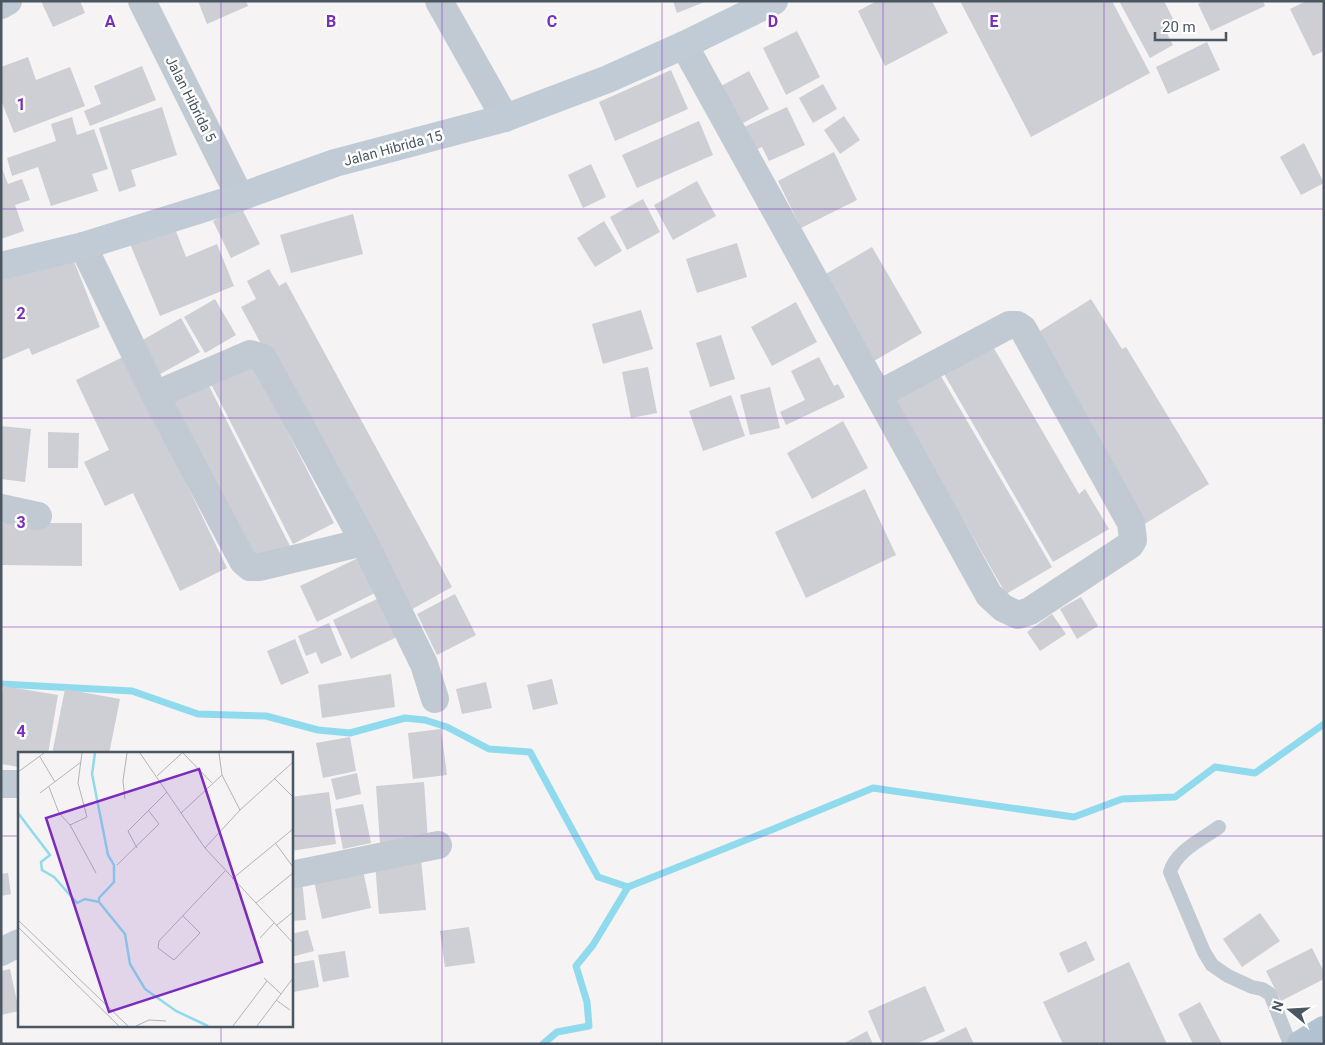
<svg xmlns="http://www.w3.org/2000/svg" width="1325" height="1045" font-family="Roboto,sans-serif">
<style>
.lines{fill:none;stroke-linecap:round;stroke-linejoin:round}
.stream{stroke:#90daee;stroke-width:7}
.building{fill:#cdcfd5}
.lane{stroke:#c1cad2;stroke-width:14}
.street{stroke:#c1cad2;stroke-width:28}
.secondary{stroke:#c1cbd6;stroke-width:28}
.primary{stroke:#b3c2d1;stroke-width:28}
.grid{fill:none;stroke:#7b2cbf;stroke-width:1;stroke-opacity:0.55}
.labels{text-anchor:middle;stroke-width:5;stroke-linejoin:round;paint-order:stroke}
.street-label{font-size:14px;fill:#4a5661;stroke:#fff}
.inset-river{fill:none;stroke:#90daee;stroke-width:2.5}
.inset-road{fill:none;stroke:#b1b4b9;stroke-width:1}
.view{fill:#7b2cbf;fill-opacity:0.15;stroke:#7b2cbf;stroke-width:2.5}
.inset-edge{fill:none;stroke:#4a5661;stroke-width:2.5}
.grid-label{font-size:16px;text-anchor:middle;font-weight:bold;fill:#7b2cbf;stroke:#fff;stroke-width:5;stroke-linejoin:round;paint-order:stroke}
</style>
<rect width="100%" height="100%" fill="#f5f3f3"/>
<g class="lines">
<g class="stream">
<path d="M1 684 132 691 198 714 266 716 318 730 350 733 405 718 425 720 447 727 489 749 530 752 598 877 628 887 771 830 873 788 1074 817 1122 799 1175 797 1215 767 1255 773 1324 724"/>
<path d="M543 1044 557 1032 589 1026 587 1002 576 966 593 945 628 887"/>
</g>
</g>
<g class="building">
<path d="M41 1H80L85 13 53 27Z"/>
<path d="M198 1H246L248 6 207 24Z"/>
<path d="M673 1H707L677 13Z"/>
<path d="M877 1H932L948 33 885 66 858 11Z"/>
<path d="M960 1H1112L1150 73 1031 137Z"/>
<path d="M1119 1H1164L1174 21 1163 26 1173 45 1150 58Z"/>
<path d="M1204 1H1263L1265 6 1211 31 1198 4Z"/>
<path d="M1306 1H1324V51L1313 56 1290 9Z"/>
<path d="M797 31 820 77 786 95 763 48Z"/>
<path d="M1207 42 1220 70 1168 94 1156 67Z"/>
<path d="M28 57 36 80 70 67 85 106 14 133 1 100V67Z"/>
<path d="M142 66 156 100 90 126 84 111 101 104 94 86Z"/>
<path d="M671 70 688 109 615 141 599 102Z"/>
<path d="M749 71 769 109 741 124 721 86Z"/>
<path d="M823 84 837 109 813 123 799 98Z"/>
<path d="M162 107 177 155 131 170 136 186 119 192 99 128Z"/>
<path d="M787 107 805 145 769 161 762 147 753 151 742 128Z"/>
<path d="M844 116 860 140 840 154 824 130Z"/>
<path d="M72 117 77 135 94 129 108 169 92 174 98 191 51 206 38 167 12 176 7 158 56 141 51 124Z"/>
<path d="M699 121 713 155 637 188 622 155Z"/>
<path d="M1304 143 1324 183 1301 195 1280 157Z"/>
<path d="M834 152 857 200 801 228 778 181Z"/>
<path d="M591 164 606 197 583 208 568 175Z"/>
<path d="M1 166 8 184 22 179 30 200 15 205 24 231 1 239Z"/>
<path d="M697 181 716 216 673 240 654 205Z"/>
<path d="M643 199 660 232 627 250 610 217Z"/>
<path d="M241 207 260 244 231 258 213 221Z"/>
<path d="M353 214 363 254 291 273 280 235Z"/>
<path d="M172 221 186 257 217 244 234 286 160 316 128 239Z"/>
<path d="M604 221 622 251 595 267 577 238Z"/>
<path d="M737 243 747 277 697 293 686 259Z"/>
<path d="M872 247 922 333 874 361 824 275Z"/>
<path d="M70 251 100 327 32 355 29 348 1 360V279Z"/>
<path d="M269 269 279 286 286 282 452 587 407 612 241 307 256 299 247 281Z"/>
<path d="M215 299 236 335 205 353 184 317Z"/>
<path d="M1091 299 1122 349 1126 347 1209 484 1143 525 1029 338Z"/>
<path d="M796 302 817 342 772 366 751 327Z"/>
<path d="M641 310 653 349 603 364 592 324Z"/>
<path d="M181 318 200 352 153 378 134 345Z"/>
<path d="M721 335 735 379 710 387 696 343Z"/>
<path d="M988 338 1079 494 1085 489 1109 529 1053 562 940 367Z"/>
<path d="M125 356 227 568 180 591 133 493 105 506 84 462 109 450 76 380Z"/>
<path d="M819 357 834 386 838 384 845 397 786 425 780 412 805 400 791 371Z"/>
<path d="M251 360 334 523 293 544 210 382Z"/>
<path d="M648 367 657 413 631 418 622 372Z"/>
<path d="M938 371 1052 567 1006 594 892 397Z"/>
<path d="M207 382 290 546 250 566 166 403Z"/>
<path d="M770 387 780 428 750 435 740 395Z"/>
<path d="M731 395 745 436 703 451 689 411Z"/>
<path d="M843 421 868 468 812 499 787 453Z"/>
<path d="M1 426 31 429 25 482 1 479Z"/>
<path d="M48 432 79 433 78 468H48Z"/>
<path d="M865 489 896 555 806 598 775 532Z"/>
<path d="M1 523H82V566L1 565Z"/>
<path d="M360 557 377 592 317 622 300 586Z"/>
<path d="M455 594 476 635 437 655 417 614Z"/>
<path d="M1081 597 1098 626 1077 639 1060 609Z"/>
<path d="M379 598 397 637 351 659 333 620Z"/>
<path d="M1052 614 1066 634 1040 651 1027 632Z"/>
<path d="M329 623 342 655 321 664 316 652 306 656 298 636Z"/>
<path d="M295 639 309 673 281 685 267 651Z"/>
<path d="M391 674 395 707 322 718 318 685Z"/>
<path d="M552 679 558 704 533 710 527 685Z"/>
<path d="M486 682 492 708 462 714 456 689Z"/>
<path d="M3 686 58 695 48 754H19V767L1 764V698Z"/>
<path d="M65 689 120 699 109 754H52Z"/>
<path d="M441 729 447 775 413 779 408 733Z"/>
<path d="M350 737 356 771 323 778 316 743Z"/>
<path d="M357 773 361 794 336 800 331 779Z"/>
<path d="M424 782 428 840 380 843 376 786Z"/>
<path d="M329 792 336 844 291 851V797Z"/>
<path d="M363 804 371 843 343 849 335 809Z"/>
<path d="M421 859 426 910 379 914 375 863Z"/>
<path d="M362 866 371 908 322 919 313 876Z"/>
<path d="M8 873 11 894 1 896V874Z"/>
<path d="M302 880 306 920 291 921V881Z"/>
<path d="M1260 913 1280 941 1242 967 1223 939Z"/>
<path d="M469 927 475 963 445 967 440 931Z"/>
<path d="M308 930 314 951 291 957V934Z"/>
<path d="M1086 941 1095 960 1068 973 1059 953Z"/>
<path d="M1312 948 1324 972V979L1281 1001 1266 971Z"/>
<path d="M345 951 349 977 323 982 318 955Z"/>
<path d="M314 960 319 987 294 992 291 964Z"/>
<path d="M1129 962 1167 1044H1063L1043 1002Z"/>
<path d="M10 969 19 1011 1 1015V971Z"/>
<path d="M925 986 945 1031 916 1044H882L868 1011Z"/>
<path d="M1200 1002 1222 1044H1193L1178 1014Z"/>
<path d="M966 1027 974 1044H932Z"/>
<path d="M867 1031 873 1044H843Z"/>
</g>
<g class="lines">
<path class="lane" d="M1219 827C1201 840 1176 851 1170 872L1204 952 1212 965 1228 976 1252 987 1262 989 1270 994 1290 1044"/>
<g class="street">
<path d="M142 1 240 197"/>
<path d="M439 1 505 118"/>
<path d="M1 5 8 1"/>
<path d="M684 45 989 595 1003 608 1018 615 1030 611 1130 545 1133 540 1131 523 1023 329 1017 325H1009L879 394"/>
<path d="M83 246 155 395 243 561 250 567H260L364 542"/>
<path d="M155 395 250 354 263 358 364 542 424 664 435 699"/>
<path d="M1 508 38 516"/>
<path d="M1 784H19"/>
<path d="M291 875 438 845"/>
<path d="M1 952 19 943"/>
</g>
<path class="secondary" d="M1 266 83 246 240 197 335 163 505 118 608 79 684 45 774 1"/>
<path class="primary" d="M1301 1044 1324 1030"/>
</g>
<path class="grid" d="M221 1V754M442 1V1044M662 1V1044M883 1V1044M1104 1V1044M1 209H1324M1 418H1324M1 627H1324M1 836H19M291 836H1324M221 1026V1044"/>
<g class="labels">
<g class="street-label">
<text transform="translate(191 99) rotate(63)" y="5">Jalan Hibrida 5</text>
<text transform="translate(393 148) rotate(-15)" y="5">Jalan Hibrida 15</text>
</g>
</g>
<g transform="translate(18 752)">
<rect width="275" height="275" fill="#f5f3f3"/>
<path class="inset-river" d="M77 1 74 22 90 103 96 113V130L81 146V150L107 182 112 212 127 237 158 259 190 274M0 61 32 103 23 110 24 118 36 125 59 151 67 147 81 150"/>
<path class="inset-road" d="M122 1 187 96 275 191M165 1 194 31M22 5 37 30M0 20 26 1M204 23 222 58M139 24 164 1M256 26 275 45M31 35 41 61 52 73 78 121M22 41 63 10M107 47 105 29 109 1M163 61 204 23 201 1M52 73 69 65 60 31 64 1M258 92 275 115M119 96 110 79 149 40M187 96 222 58 275 10M99 113 141 72 130 58M214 127 275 77M238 151 275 121M165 164 182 181 156 208 140 196 141 189 207 119M0 168 110 274M258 174 275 160M0 175 101 274M242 186 256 171M246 226 263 242M258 248 272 258M118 274 131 268 148 269M215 274 249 229M239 274 275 226"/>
<path class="view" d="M181 17 244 210 91 260 28 66Z"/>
<rect width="275" height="275" class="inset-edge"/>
</g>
<g class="grid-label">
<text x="110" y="27">A</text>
<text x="331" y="27">B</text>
<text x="552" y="27">C</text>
<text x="773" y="27">D</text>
<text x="994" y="27">E</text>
<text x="21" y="110">1</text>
<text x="21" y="319">2</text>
<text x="21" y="528">3</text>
<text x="21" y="737">4</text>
</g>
<rect width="1325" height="1045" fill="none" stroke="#4a5661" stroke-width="5"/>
<g transform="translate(1290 1010) rotate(288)" stroke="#ffffff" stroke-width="4" paint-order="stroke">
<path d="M0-4L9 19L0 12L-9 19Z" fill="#4a5661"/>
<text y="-8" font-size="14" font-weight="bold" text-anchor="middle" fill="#4a5661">N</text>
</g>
<path d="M1155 32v8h71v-8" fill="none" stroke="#4a5661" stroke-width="2.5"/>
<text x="1162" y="32" font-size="15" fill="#4a5661" stroke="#ffffff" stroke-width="4" paint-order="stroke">20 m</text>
</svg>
